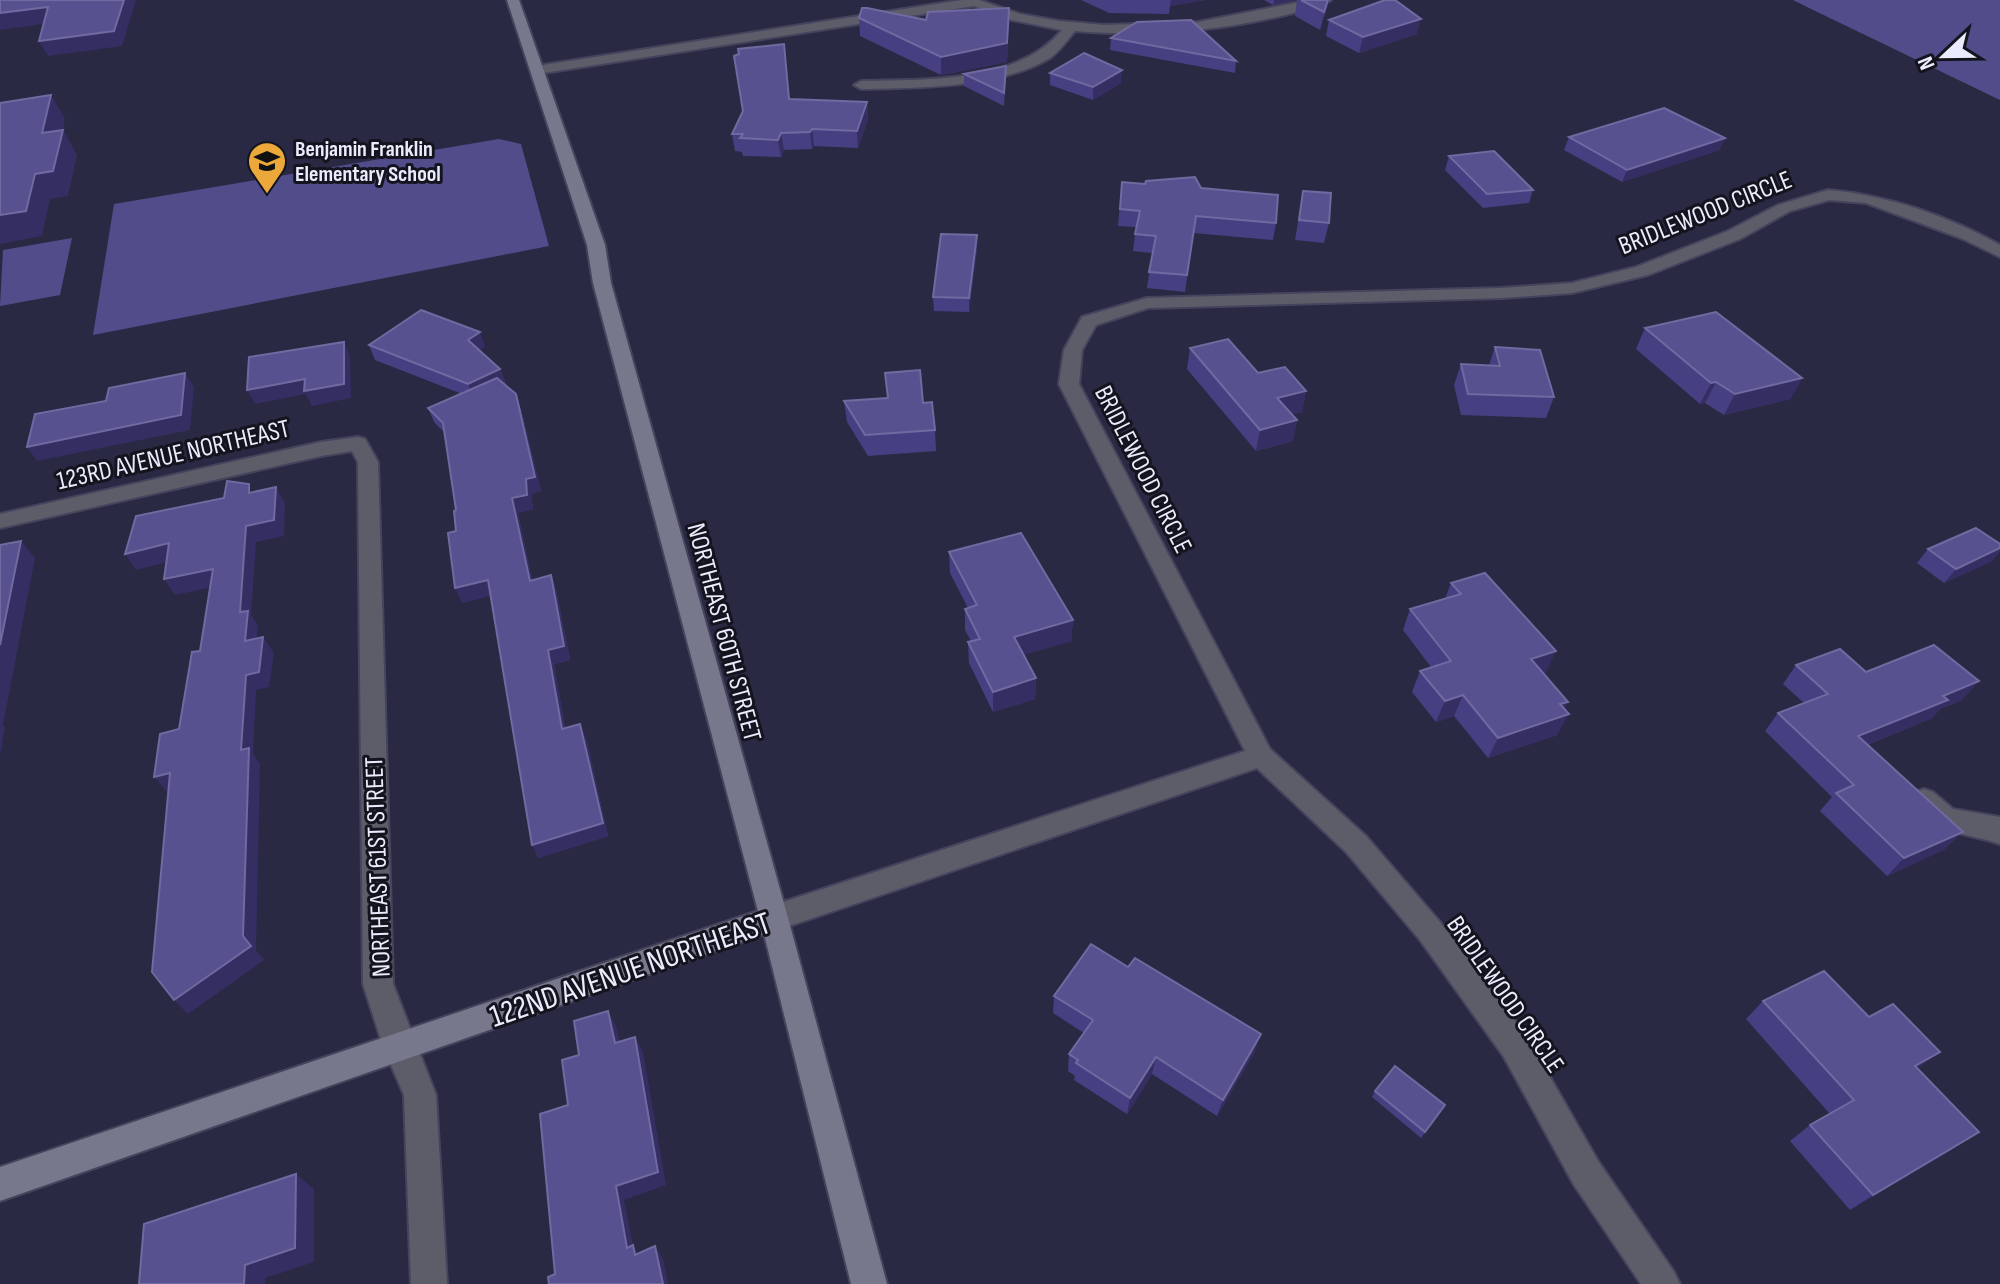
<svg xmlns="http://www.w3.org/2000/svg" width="2000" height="1284" font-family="'Sofia Sans Condensed',sans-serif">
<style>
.green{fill:#514d8b}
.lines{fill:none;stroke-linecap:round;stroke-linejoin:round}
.street-casing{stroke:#45445d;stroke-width:4}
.secondary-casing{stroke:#45445d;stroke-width:4}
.street{fill:#5d5d6a;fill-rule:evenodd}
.secondary{fill:#78788d;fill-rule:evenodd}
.wall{fill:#463f82}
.shaded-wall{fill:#342e63}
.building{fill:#58518f;stroke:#6f6aa0;stroke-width:2}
.labels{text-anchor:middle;stroke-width:6;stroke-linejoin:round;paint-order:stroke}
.far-poi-label{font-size:22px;font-weight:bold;fill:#eaebfc;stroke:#14141f;text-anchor:start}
.street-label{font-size:26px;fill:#eaebfc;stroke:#14141f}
.near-street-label{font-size:32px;fill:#eaebfc;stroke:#14141f}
</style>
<rect width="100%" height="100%" fill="#2a2943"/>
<g class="green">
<path d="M1793 0H2000V100L1807 7Z"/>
<path d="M499 139 521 144 549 246 93 335 114 204Z"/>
<path d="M72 238 60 295 0 306 3 250Z"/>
</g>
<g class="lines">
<defs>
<g id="street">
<path d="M962 0H979L1020 14 1059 21 1104 25 1198 22 1310 0H1331C1322 7 1308 9 1297 12 1225 31 1149 37 1075 31 1067 40 1060 51 1050 58 1000 88 918 88 861 89L854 85 861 81C926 79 1017 84 1062 30L1012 20 974 6 537 74 530 70 537 66Z"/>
<path d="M1828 190C1887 195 1948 216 2000 245V257L1963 239 1866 203 1829 200 1790 211 1740 239 1648 275 1572 293 1502 298 1148 308 1096 325 1082 350 1079 384 1270 749 1366 836 1440 922 1526 1035 1598 1161 1674 1272 1680 1284H1641L1574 1185 1504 1057 1420 940 1346 852 1257 768 774 931 764 927 760 918 764 909 774 905 1245 751 1059 384 1064 350 1082 317 1147 298 1502 288 1572 283 1636 267 1728 231 1778 205Z"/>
<path d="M358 437 365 439 378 462 393 984 436 1095 447 1284H411L404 1095 384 1049 363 984 358 462 352 451 321 456 0 528V514L321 442Z"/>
<path d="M1924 789 1933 792 1953 809 2000 817V844C1969 833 1928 834 1911 800L1915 792Z"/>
</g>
<path id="secondary" d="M507 0H519L605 245 611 283 788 918 887 1284H851L764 934 0 1201V1167L758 911 593 283 587 245Z"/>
</defs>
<use href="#street" class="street-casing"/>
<use href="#secondary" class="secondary-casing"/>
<use href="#street" class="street"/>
<use href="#secondary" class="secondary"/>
</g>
<g class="wall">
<path d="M1081 0H1205L1170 6 1169 14 1109 13Z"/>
<path d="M1264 0H1296L1273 5Z"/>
<path d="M1297 0H1329L1320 30 1295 16Z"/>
<path d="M1009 8 1007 62 941 75 860 36 859 18 926 20Z"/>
<path d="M1329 20 1417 34 1359 53 1326 36Z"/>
<path d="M1111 38 1236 61 1235 73 1110 50Z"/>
<path d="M784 44 789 99 867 102 868 119 858 148 814 146 812 149 784 150 781 157 743 156 742 152 735 151 732 134Z"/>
<path d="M1006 66 1004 106 964 86V74Z"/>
<path d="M1050 73 1121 83 1093 100 1050 85Z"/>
<path d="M1569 137 1725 138 1719 150 1622 182 1564 150Z"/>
<path d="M1449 156 1533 190 1529 203 1483 208 1445 170Z"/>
<path d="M1122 182 1201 188 1276 223 1273 240 1194 233 1185 292 1147 288 1152 253 1133 251 1136 227 1118 226Z"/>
<path d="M1303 191 1329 223 1324 243 1295 240Z"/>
<path d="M977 249 969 312 934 311 933 297Z"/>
<path d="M1645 328 1802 378 1790 399 1724 415 1705 403 1700 404 1636 349Z"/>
<path d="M369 345 485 346 479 350 500 369 506 384H505L521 409 541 491 531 494 533 509 518 513 532 580 551 575 556 590 570 660 554 664 565 728 586 738 608 836 538 858 491 595 462 603 456 531V510L445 433 434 422 428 408 462 394 375 360Z"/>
<path d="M1495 347 1554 397 1546 418 1461 415 1454 385 1461 364 1489 365Z"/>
<path d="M1190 348 1306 391 1302 412 1292 414 1297 420 1293 441 1256 451 1187 369Z"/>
<path d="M888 398 923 403 935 430 936 451 868 456 847 422 844 401Z"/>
<path d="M2000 544V551L1992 561 1944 583 1917 563 1928 549Z"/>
<path d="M949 552 1073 620 1071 641 1023 655 1036 678 1035 699 993 712 969 663 968 642 971 641 965 630V609L968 608 950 573Z"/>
<path d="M1451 583 1546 672 1543 673 1564 709 1557 735 1488 758 1454 716 1436 722 1412 692 1420 671 1431 667 1403 630 1410 609 1445 599Z"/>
<path d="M1796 665 1866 672 1962 700 1940 709 1932 718 1867 745 1945 849 1887 876 1820 811 1832 797 1765 731 1778 713 1804 703 1783 684Z"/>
<path d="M1054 996 1255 1051 1217 1116 1152 1074 1127 1114 1074 1080 1075 1076 1068 1071 1069 1054 1084 1033 1053 1013Z"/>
<path d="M1763 1001 1917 1069 1954 1148 1850 1210 1790 1141 1810 1125 1830 1114 1746 1019Z"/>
<path d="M1375 1091 1445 1105 1421 1138 1372 1097Z"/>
</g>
<g class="shaded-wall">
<path d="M124 0H136L122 46 48 56 39 41Z"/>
<path d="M1171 0H1205L1170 6Z"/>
<path d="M1274 0H1296L1273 5Z"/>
<path d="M1328 0H1329L1328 6 1320 30Z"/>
<path d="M48 7 56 22 0 30V13Z"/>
<path d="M1009 8 1007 62 941 75V57Z"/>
<path d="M1421 19 1417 34 1359 53 1363 37Z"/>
<path d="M1122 70 1121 83 1093 100V87Z"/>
<path d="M51 95 65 119 63 130 77 155 68 196 50 199 42 236 0 244V215L42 133Z"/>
<path d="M867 102 868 119 858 148 857 131Z"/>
<path d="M812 129 814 146 812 149 810 132Z"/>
<path d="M781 133 784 150 781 157 778 140Z"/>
<path d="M1725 138 1719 150 1622 182 1627 170Z"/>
<path d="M977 235V249L969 312V298Z"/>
<path d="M480 332 485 346 474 354 468 340Z"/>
<path d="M344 342 350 356 351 398 312 406 306 394 255 404 247 390 305 379Z"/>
<path d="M500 369 506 384 473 398 468 384Z"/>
<path d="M185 373 194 387 190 430 37 461 27 447Z"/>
<path d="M1802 378 1790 399 1724 415 1735 394Z"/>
<path d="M1716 382 1705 403 1700 404 1711 383Z"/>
<path d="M1306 391 1302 412 1273 419 1277 398Z"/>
<path d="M516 394 521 409 541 491 531 494 533 509 518 513 535 595 530 581 512 498Z"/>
<path d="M1297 420 1293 441 1256 451 1260 430Z"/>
<path d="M276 487 285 503 284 536 256 542 251 615 258 626 255 656 245 641 240 612 246 526Z"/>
<path d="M21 541 35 558 3 725 5 727 0 755V645Z"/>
<path d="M169 543 180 559 136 570 125 554Z"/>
<path d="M2000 548V551L1992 561 1944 583 1956 569Z"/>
<path d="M213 569 223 585 175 595 164 579Z"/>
<path d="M551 575 556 590 570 660 554 664 568 743 562 729 548 650Z"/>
<path d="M488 580 494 594 462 603 455 588Z"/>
<path d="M1073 620 1071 641 1013 658 1014 637Z"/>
<path d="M263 637 274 653 269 687 256 690 253 754 260 764 256 950 264 960 188 1014 174 1000 243 936 241 750 246 675Z"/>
<path d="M1556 651 1546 672 1521 680 1531 659Z"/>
<path d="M1036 678 1035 699 993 712V692Z"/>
<path d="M1979 681 1962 700 1940 709 1932 718 1842 755 1858 736 1943 696Z"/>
<path d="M1463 695 1454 716 1436 722 1445 701Z"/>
<path d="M1568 702 1560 717 1569 714 1557 735 1488 758 1498 738 1560 704Z"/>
<path d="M580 724 586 738 608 836 538 858 532 845Z"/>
<path d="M170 773 182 788 167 792 154 777Z"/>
<path d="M1963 832 1945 849 1887 876 1904 858Z"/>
<path d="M608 1011 616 1026 623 1058 615 1043Z"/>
<path d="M1261 1034 1255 1051 1217 1116 1223 1100Z"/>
<path d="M635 1037 643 1052 666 1185 624 1200 633 1246 641 1258 643 1267 627 1248 616 1186Z"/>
<path d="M1940 1052 1917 1069 1915 1066Z"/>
<path d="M1156 1057 1152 1074 1127 1114 1130 1098Z"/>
<path d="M1979 1132 1954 1148 1850 1210 1873 1195Z"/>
<path d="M296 1174 314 1189V1262L265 1278V1284H244L245 1265Z"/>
<path d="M655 1246 663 1259 668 1284H663Z"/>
</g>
<g class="building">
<path d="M0 0H124L114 31 39 41 48 7 0 13Z"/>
<path d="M1301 0H1328L1324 12Z"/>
<path d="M1385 0H1395L1421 19 1363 37 1329 20Z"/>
<path d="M862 8H867L926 20 928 12 1009 8 1007 43 941 57 859 18Z"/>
<path d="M1191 20 1236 61 1111 38 1137 22Z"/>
<path d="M784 44 789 99 867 102 857 131 812 129 810 132 781 133 778 140 740 138 743 134H732L743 111 734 56 739 54 738 49Z"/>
<path d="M1084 53 1122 70 1093 87 1050 73Z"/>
<path d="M1006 66 1004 93 964 74Z"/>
<path d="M51 95 42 133 63 130 53 171 35 174 26 211 0 215V103Z"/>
<path d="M1664 108 1725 138 1627 170 1569 137Z"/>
<path d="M1494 151 1533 190 1487 194 1449 156Z"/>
<path d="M1195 177 1201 188 1278 195 1276 223 1196 216 1187 275 1149 272 1156 236 1135 234 1140 211 1120 209 1122 182 1145 184 1146 181Z"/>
<path d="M1303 191 1331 193 1329 223 1299 220Z"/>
<path d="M941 234 977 235 969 298 933 297Z"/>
<path d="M421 310 480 332 468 340 500 369 468 384 369 345Z"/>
<path d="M1716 312 1802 378 1735 394 1716 382 1711 383 1645 328Z"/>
<path d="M1228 339 1258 373 1285 367 1306 391 1277 398 1297 420 1260 430 1190 348Z"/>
<path d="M344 342V384L304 391 305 379 247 390 249 357Z"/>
<path d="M1495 347 1540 350 1554 397 1468 394 1461 364 1500 366Z"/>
<path d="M920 370 923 403 932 402 935 430 865 435 844 401 888 398 885 373Z"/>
<path d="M185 373 181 415 27 447 35 414 106 401 109 388Z"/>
<path d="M497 378 516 394 535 477 526 479 527 495 512 498 530 581 551 575 564 646 548 650 562 729 580 724 603 823 532 845 488 580 455 588 448 533 456 531 454 511 456 510 443 423 428 408Z"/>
<path d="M227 481 249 484V493L276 487 274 520 246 526 240 612 248 611 245 641 263 637 259 672 246 675 241 750 249 748 243 936 251 946 174 1000 152 972 170 773 154 777 160 734 179 729 192 652 200 651 213 569 164 579 169 543 125 554 136 516 224 498Z"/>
<path d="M1976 528 2000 544V548L1956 569 1928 549Z"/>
<path d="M1021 533 1073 620 1014 637 1036 678 993 692 968 642 980 639 965 609 977 605 949 552Z"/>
<path d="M21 541 0 645V545Z"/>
<path d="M1485 573 1556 651 1531 659 1568 702 1560 704 1569 714 1498 738 1463 695 1445 701 1420 671 1451 661 1410 609 1461 594 1451 583Z"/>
<path d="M1934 645 1979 681 1943 696 1948 700 1858 736 1963 832 1904 858 1836 793 1854 785 1778 713 1828 694 1796 665 1840 649 1866 672Z"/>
<path d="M1091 944 1128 967 1135 958 1261 1034 1223 1100 1156 1057 1130 1098 1076 1063 1078 1060 1069 1054 1093 1020 1054 996Z"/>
<path d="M1824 971 1869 1017 1893 1004 1940 1052 1915 1066 1979 1132 1873 1195 1810 1125 1854 1100 1763 1001Z"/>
<path d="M608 1011 615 1043 635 1037 658 1172 616 1186 627 1248 633 1245 635 1255 655 1246 663 1284H549L548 1277 555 1274 540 1114 568 1105 562 1060 579 1055 574 1021Z"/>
<path d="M1395 1066 1445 1105 1425 1132 1375 1091Z"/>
<path d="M296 1174 295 1248 245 1265 244 1284H139L144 1224Z"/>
</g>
<defs>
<symbol id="school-pin" viewBox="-11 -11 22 30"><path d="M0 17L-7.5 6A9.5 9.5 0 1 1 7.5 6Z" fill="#eda83b" stroke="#14141f"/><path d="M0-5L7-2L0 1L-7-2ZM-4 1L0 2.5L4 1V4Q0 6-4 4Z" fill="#111"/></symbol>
</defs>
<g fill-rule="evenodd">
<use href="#school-pin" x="245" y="139" width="44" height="60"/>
</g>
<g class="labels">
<g class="far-poi-label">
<text x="295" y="156">Benjamin Franklin<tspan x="295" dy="25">Elementary School</tspan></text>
</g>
<g class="street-label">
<text transform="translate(1705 212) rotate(-22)" y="9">BRIDLEWOOD CIRCLE</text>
<text transform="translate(173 454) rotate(-13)" y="9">123RD AVENUE NORTHEAST</text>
<text transform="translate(1144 469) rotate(63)" y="9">BRIDLEWOOD CIRCLE</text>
<text transform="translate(725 632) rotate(75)" y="9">NORTHEAST 60TH STREET</text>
<text transform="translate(377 867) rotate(-92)" y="9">NORTHEAST 61ST STREET</text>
<text transform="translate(1506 994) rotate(55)" y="9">BRIDLEWOOD CIRCLE</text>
</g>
<g class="near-street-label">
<text transform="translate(630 969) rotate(-19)" y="11">122ND AVENUE NORTHEAST</text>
</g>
</g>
<g transform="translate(1944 56) rotate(248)" stroke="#14141f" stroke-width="6" paint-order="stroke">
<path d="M0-6L14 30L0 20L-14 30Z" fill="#eaebfc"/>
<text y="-12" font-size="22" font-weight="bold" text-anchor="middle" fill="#eaebfc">N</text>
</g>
</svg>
